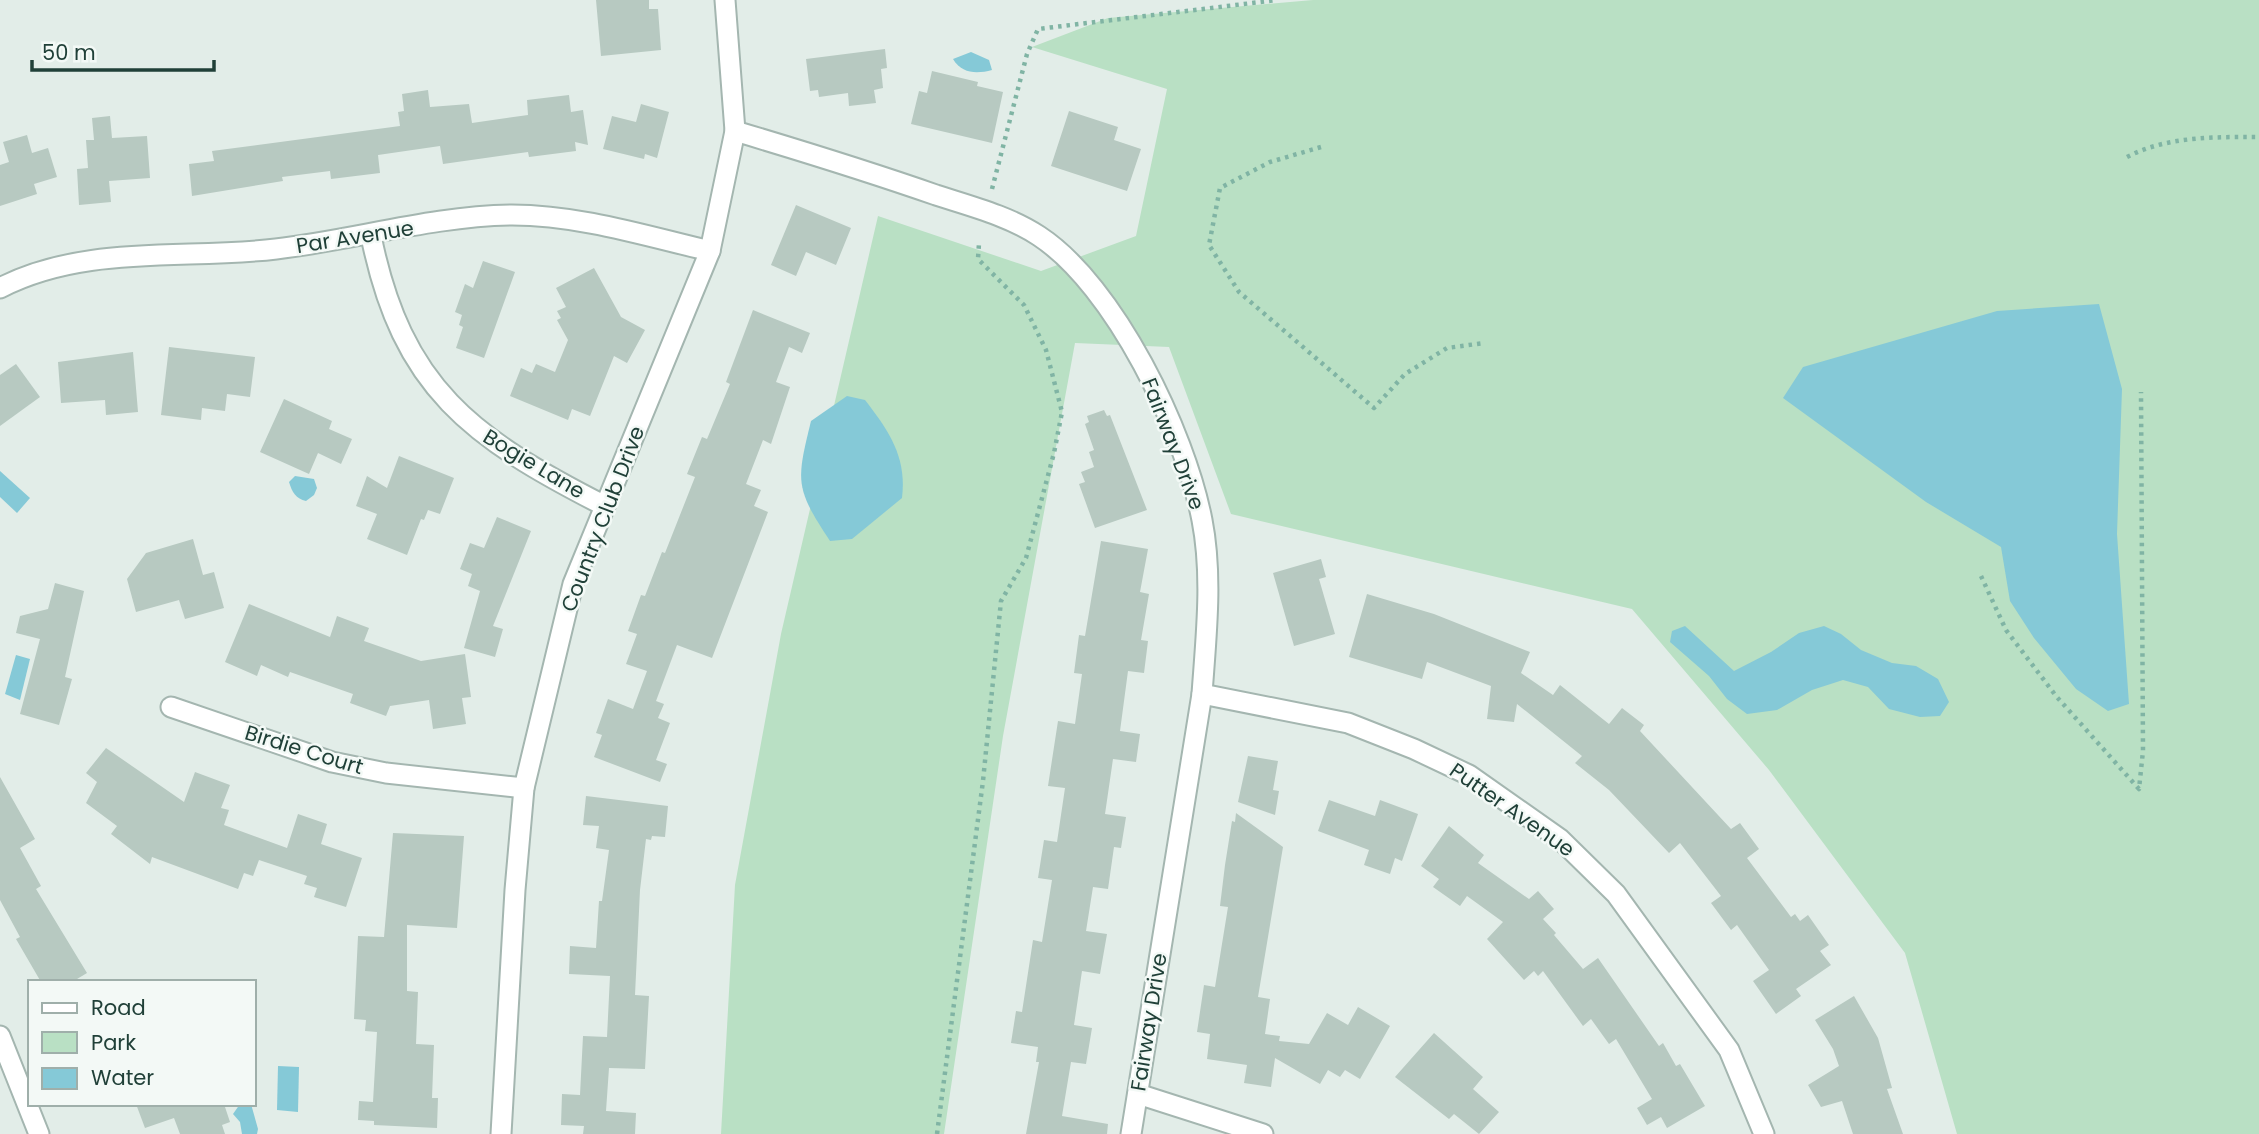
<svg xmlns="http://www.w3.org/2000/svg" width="2259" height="1134" font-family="Poppins,sans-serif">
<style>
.green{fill:#b9e0c4}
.water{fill:#85c9d7}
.building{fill:#b7c9c1}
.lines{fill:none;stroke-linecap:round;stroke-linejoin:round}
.minor-casing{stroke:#a4b6b0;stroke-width:23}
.path{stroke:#80b4a4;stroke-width:4.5;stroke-dasharray:3.5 5;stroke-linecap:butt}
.minor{stroke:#fff;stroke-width:19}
.labels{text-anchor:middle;stroke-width:5;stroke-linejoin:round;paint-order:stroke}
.street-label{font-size:21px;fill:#204038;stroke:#f3f9f6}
</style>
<rect width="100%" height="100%" fill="#e2ede8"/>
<path class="green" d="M1313 0H2259V1134H1957L1905 953 1769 770 1632 609 1231 514 1169 347 1075 343 1003 736 944 1134H721L735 885 781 634 878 216 1041 271 1136 236 1167 89 1032 47 1108 18Z"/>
<g class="water">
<path d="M971 52 989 60 992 70C977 74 962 74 953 59Z"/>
<path d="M2099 304 2122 389 2117 534 2129 704 2108 711 2076 689 2034 638 2010 601 2001 547 1926 502 1783 398 1803 367 1997 311Z"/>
<path d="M847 396 865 400C889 431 907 457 902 498L852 539 830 541C795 488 796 482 811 421Z"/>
<path d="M0 471 30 498 17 513 0 497Z"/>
<path d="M295 476 314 479 317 488 314 495 306 501C296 499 292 492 289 482Z"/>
<path d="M1685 626 1734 671 1771 652 1799 633 1824 626 1841 634 1861 650 1892 663 1916 666 1938 679 1949 702 1940 716 1920 717 1889 709 1868 687 1843 680 1812 690 1777 710 1747 714 1727 699 1709 676 1670 642 1672 631Z"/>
<path d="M16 655 30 659 20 700 5 694Z"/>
<path d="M278 1066 299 1067 298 1112 277 1110Z"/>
<path d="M240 1104H251L258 1129 257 1134H242L240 1122 233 1114Z"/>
</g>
<g class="building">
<path d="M596 0H649V9H658L661 50 601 56Z"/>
<path d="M885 49 887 68 881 69 883 88 874 90 876 103 849 106 848 93 819 97 818 90 810 91 806 59Z"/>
<path d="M932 71 978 82 977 86 1003 92 992 143 911 124 919 91 927 93Z"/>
<path d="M428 90 430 107 469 104 472 123 528 115 527 100 569 95 571 112 583 110 588 145 575 142 576 151 529 157 528 152 443 164 440 146 378 155 380 173 331 179 330 171 282 177 283 181 192 196 189 164 214 161 212 151 400 126 398 112 404 111 402 94Z"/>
<path d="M641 104 669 112 657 158 645 154 644 159 603 149 612 116 636 122Z"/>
<path d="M1069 111 1118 127 1114 140 1141 149 1127 191 1051 166Z"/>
<path d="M110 116 112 138 147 136 150 178 109 181 111 202 79 205 77 169 88 168 86 140H94L92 118Z"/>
<path d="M27 135 32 153 48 148 57 177 34 184 37 194 0 206V165L9 162 3 142Z"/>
<path d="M796 205 851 228 836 265 806 252 796 276 771 265Z"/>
<path d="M483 261 515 272 484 358 456 348 463 327 459 325 462 315 455 312 465 284 473 288Z"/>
<path d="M594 268 621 317 645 330 627 363 614 356 590 416 572 409 568 420 510 396 521 368 532 373 536 364 555 372 568 340 557 320 561 318 557 311 566 307 556 288Z"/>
<path d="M753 310 810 333 802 353 789 347 776 382 790 387 771 444 763 440 746 484 761 490 754 506 768 512 712 658 677 645 656 701 664 704 658 718 670 723 656 760 667 764 660 782 594 757 602 735 596 733 608 699 633 709 647 671 626 664 637 634 628 631 641 595 645 596 662 552 665 553 695 477 687 474 702 437 707 439 730 384 726 382Z"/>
<path d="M169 347 255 357 250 397 227 394 225 411 202 408 201 420 161 415Z"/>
<path d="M133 352 138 412 106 415 105 400 61 403 58 362Z"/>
<path d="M16 364 40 397 0 426V375Z"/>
<path d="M284 399 332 421 329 429 352 439 341 464 318 453 309 474 260 452Z"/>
<path d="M1104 410 1107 416 1110 415 1147 510 1095 528 1079 484 1085 482 1081 472 1094 467 1089 452 1094 450 1085 424 1089 422 1087 416Z"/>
<path d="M399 456 454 478 440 514 428 510 424 520 421 519 407 555 367 539 377 514 356 506 367 476 387 488Z"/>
<path d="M497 517 531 531 493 626 503 629 495 657 464 648 480 591 468 586 472 574 460 569 470 543 484 548Z"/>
<path d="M193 539 203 575 214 572 224 608 185 619 179 600 136 612 127 579 146 553Z"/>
<path d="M1101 541 1148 549 1140 592 1149 594 1141 640 1148 641 1144 673 1128 671 1120 731 1140 734 1136 762 1113 759 1105 814 1126 817 1121 848 1114 847 1108 889 1093 887 1086 931 1107 934 1100 974 1082 971 1074 1025 1092 1028 1086 1064 1071 1062 1062 1116 1108 1124 1107 1134H1026L1039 1062H1036L1038 1047 1011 1043 1016 1011 1022 1012 1033 940 1042 942 1052 880 1038 878 1044 840 1057 842 1065 788 1048 786 1058 721 1075 724 1082 674 1074 673 1079 635 1085 636Z"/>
<path d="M1321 559 1326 577 1319 579 1335 634 1294 646 1273 573Z"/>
<path d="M55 583 84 591 65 677 72 679 59 725 20 714 40 639 16 633 20 616 48 609Z"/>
<path d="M1367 594 1434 614 1530 652 1521 673 1553 695 1560 685 1609 724 1622 708 1644 725 1640 731 1731 829 1740 823 1759 849 1747 858 1791 917 1795 914 1800 921 1808 915 1829 945 1820 951 1831 965 1796 989 1801 996 1776 1014 1753 981 1769 970 1737 925 1731 930 1711 903 1721 896 1680 843 1669 853 1609 790 1575 763 1582 756 1517 704 1514 722 1487 719 1491 686 1427 662 1422 679 1349 657Z"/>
<path d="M249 604 330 637 337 616 369 628 364 641 421 661 465 654 471 697 462 698 466 724 433 729 429 700 390 706 386 716 350 703 353 694 290 672 288 677 261 665 257 676 225 662Z"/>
<path d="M106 748 184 802 195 772 230 785 221 808 229 810 224 825 287 848 298 814 327 824 321 844 362 858 346 907 314 897 317 888 304 884 307 876 259 860 253 876 244 873 238 889 152 857 150 864 111 834 117 826 86 803 97 782 86 773Z"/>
<path d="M1248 756 1278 761 1273 790 1279 791 1275 815 1238 802Z"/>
<path d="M0 777 35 839 20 848 41 886 36 889 87 973 72 982H41L16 939 20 937 0 900Z"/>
<path d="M586 796 668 806 665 837 652 836 651 840 646 839 640 890 635 995 649 996 645 1069 609 1068 606 1111 636 1113 635 1134H583L584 1126 561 1125 562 1094 580 1095 583 1036 607 1037 610 976 569 974 570 946 596 948 599 901H602L609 850 596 848 599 826 583 825Z"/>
<path d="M1329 800 1375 816 1380 800 1418 814 1402 861 1395 858 1390 874 1364 865 1369 850 1318 831Z"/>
<path d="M1236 813 1283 847 1258 997 1270 999 1265 1034 1280 1036 1279 1041 1309 1044 1327 1013 1348 1025 1358 1007 1390 1026 1360 1079 1345 1070 1340 1077 1328 1070 1320 1084 1275 1058 1271 1087 1244 1083 1247 1065 1207 1059 1210 1034 1197 1032 1204 985 1215 987 1228 907 1220 906 1225 865 1232 821 1235 822Z"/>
<path d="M1449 826 1484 855 1478 863 1529 899 1538 891 1554 909 1543 919 1556 933 1554 935 1583 969 1598 958 1659 1046 1663 1043 1676 1066 1680 1064 1705 1106 1667 1128 1661 1117 1647 1125 1637 1108 1652 1099 1616 1039 1609 1044 1591 1019 1583 1026 1543 971 1538 976 1534 971 1524 980 1487 939 1503 922 1467 896 1460 906 1433 887 1439 879 1421 866Z"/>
<path d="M393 833 464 836 457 928 407 925V991L418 992 416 1044 434 1045 432 1098H438L437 1128 374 1125V1121L358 1120 359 1101 373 1102 377 1032 365 1031 366 1020 354 1019 358 936 384 937Z"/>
<path d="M1854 996 1878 1038 1892 1088 1887 1089 1903 1134H1853L1842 1101 1821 1107 1808 1085 1839 1066 1833 1049 1815 1020Z"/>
<path d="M1434 1033 1483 1077 1473 1089 1499 1112 1479 1134 1454 1114 1449 1119 1395 1077Z"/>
<path d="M136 1104H224L230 1122 222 1125 225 1134H180L174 1118 145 1128Z"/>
</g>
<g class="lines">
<defs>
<g id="minor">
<path d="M735 131C802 151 870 172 936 195 970 206 1009 216 1039 236 1115 286 1185 432 1202 520 1213 576 1206 637 1202 694L1131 1134"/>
<path d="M371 236C402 389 472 438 605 506"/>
<path d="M0 288C85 244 185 260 276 249 354 240 433 216 512 215 579 215 646 236 710 251"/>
<path d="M1202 694 1348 723 1414 749 1469 775 1560 839 1616 894 1729 1050 1764 1134"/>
<path d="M171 707 332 762 386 773 524 788"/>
<path d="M0 1036 39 1134"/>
<path d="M1138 1094 1263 1134"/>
<path d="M501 1134 515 890 524 788 573 584 710 251 735 131 725 0"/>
</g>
</defs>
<use href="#minor" class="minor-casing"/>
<g class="path">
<path d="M1321 147 1270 162 1220 188 1209 245 1239 292 1374 408 1405 374 1447 348 1484 343"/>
<path d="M2127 157C2167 136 2215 137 2259 137"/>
<path d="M992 189 1027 54 1038 29 1277 0"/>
<path d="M1981 576 2006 630 2056 696 2139 789 2143 751 2141 392"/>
<path d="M937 1134 983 781 1001 601 1026 558 1054 453 1062 412 1046 350 1024 305 978 259 979 243"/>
</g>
<use href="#minor" class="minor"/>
</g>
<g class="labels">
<g class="street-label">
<text transform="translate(355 237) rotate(-9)" y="7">Par Avenue</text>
<text transform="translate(1173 444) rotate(69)" y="7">Fairway Drive</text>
<text transform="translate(534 464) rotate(31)" y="7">Bogie Lane</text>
<text transform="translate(603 519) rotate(-69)" y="7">Country Club Drive</text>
<text transform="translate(304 750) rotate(17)" y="7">Birdie Court</text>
<text transform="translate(1512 810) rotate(35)" y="7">Putter Avenue</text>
<text transform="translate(1149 1022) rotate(-81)" y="7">Fairway Drive</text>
</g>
</g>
<rect x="28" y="980" width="228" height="126" fill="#f3f9f6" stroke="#9fafaa" stroke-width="2"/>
<rect x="42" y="1003" width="35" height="10" fill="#ffffff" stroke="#9fafaa" stroke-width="2"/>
<text x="91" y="1015" font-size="21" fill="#204038">Road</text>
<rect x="42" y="1032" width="35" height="21" fill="#b9e0c4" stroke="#9fafaa" stroke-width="2"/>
<text x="91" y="1050" font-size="21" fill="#204038">Park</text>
<rect x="42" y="1068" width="35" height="21" fill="#85c9d7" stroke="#9fafaa" stroke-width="2"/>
<text x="91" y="1085" font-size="21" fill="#204038">Water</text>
<path d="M32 60v10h182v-10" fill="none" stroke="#204038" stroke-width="3.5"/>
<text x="42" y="60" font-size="21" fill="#204038" stroke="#f3f9f6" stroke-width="5" paint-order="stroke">50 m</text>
</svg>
